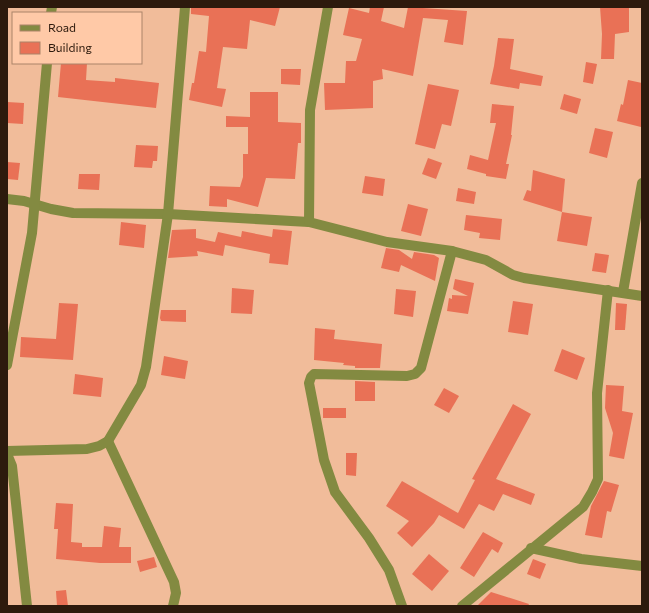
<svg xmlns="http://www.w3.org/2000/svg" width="649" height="613" font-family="Commissioner,sans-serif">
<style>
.building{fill:#e97156}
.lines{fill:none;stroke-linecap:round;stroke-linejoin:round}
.minor{stroke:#838a41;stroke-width:10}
</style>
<rect width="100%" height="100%" fill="#f1bc9a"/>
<g class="building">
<path d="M191 7H280L275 26 250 20 247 49 223 47 217 88 226 89 222 107 189 100 192 83H194L199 51 206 52 209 16 191 14Z"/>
<path d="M370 7H384L381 21 404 28 408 7 467 11 463 45 444 42 448 20 423 18 413 76 382 69 383 79 373 81V108L325 110 324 83H345L346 61H356L362 39 343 35 349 8 369 13Z"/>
<path d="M600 7H629V32L615 34 614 59H601L602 34Z"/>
<path d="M498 38 514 39 510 69 543 76 541 86 520 83 519 89 490 84 494 66Z"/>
<path d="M586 62 597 64 593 84 583 82Z"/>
<path d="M61 63H87L86 80 115 82V78L159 83 156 108 58 97Z"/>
<path d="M281 69H301L300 85 281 84Z"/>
<path d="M628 80 642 83 641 127 617 121 621 104 623 105Z"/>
<path d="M428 84 459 90 451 126 442 124 435 149 415 144Z"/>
<path d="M250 92H278V122L301 123V143H298L295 179 266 178 258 207 227 199V207L209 206 210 186 240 187 243 177V154H248V127H226V116L250 117Z"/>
<path d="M564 94 581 99 577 114 560 109Z"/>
<path d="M7 102 24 103 23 124 7 123Z"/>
<path d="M492 104 514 106 511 135H512L506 164H509L506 179 486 176V174L467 169 470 155 488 160 496 123H490Z"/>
<path d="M595 128 613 132 607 158 589 153Z"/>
<path d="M136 145 158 146 157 161H153L152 168 134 167Z"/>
<path d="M428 158 442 163 436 179 422 174Z"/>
<path d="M7 162 20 163 18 180 7 179Z"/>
<path d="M533 170 565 179 562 212 523 200 527 190 531 191Z"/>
<path d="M79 174H100L99 190 78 189Z"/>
<path d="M365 176 385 179 383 196 362 193Z"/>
<path d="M458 188 476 192 474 204 456 201Z"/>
<path d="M408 204 428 209 421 236 401 231Z"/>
<path d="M562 212 592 217 587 246 557 241Z"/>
<path d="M466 215 502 219 500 240 479 238 480 233 464 230Z"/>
<path d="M121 222 146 225 144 248 119 245Z"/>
<path d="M196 229V238L215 242 218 232 241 237 242 231 272 237 273 229 292 231 288 265 269 263 270 254 225 245 223 256 197 251 198 256 168 258 172 230Z"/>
<path d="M386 248 399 250 412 259 414 252 434 255 439 258 435 281 401 265 399 272 381 268Z"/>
<path d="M595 253 609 255 606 273 592 271Z"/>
<path d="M455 279 474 283 468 314 447 311 449 298 452 299V295L468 296 453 289Z"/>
<path d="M232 288 254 290 252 314 231 313Z"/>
<path d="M396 289 416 291 413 317 394 314Z"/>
<path d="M513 301 533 304 528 335 508 332Z"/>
<path d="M59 303 78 304 73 360 20 357 21 337 56 339Z"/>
<path d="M616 303 627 304 625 330H615Z"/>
<path d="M161 310H186V322L161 321 160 318Z"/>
<path d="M315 328 335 330 334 339 382 344 380 368H355V366L343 365 344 363 314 360Z"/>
<path d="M562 349 585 358 577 380 554 371Z"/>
<path d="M164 356 188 361 185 379 161 375Z"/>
<path d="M75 374 103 378 101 397 73 394Z"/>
<path d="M355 381 375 382V401H355Z"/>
<path d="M606 385 624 386 622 411 633 413 624 459 609 456 613 433 605 408Z"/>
<path d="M444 388 459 396 449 413 434 405Z"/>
<path d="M513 404 531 414 496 479 535 494 531 505 503 494 494 511 479 504 464 529 439 515 434 523 412 547 397 533 409 521 386 506 402 481 458 513 475 480 472 479 477 470Z"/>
<rect x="323" y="408" width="23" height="10"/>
<path d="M346 453H357L356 476 346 475Z"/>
<path d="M604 481 619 485 611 512 607 511 602 538 585 535 591 506Z"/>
<path d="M56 503 73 504 71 542 82 543V547H102L104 526 121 528 119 547H131V563H100L56 559 58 529H54Z"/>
<path d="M483 532 503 543 498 553 492 549 474 577 460 568Z"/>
<path d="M429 554 449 571 432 591 412 574Z"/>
<path d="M154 557 157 567 140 572 137 561Z"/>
<path d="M533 559 546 564 540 579 527 574Z"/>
<path d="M66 590 68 606H57L56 591Z"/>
<path d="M491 592 529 604 528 606H477Z"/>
</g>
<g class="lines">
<g class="minor">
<path d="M51 13 52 7"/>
<path d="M7 199 24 201 51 209 73 213 168 214 309 222 387 242 452 251 486 260 513 275 524 278 642 296"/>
<path d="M309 222 310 110 328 7"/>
<path d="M623 292 642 183"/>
<path d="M7 365 32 233 47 63"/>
<path d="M108 441 174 582 176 593 173 606"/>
<path d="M7 451 87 449 99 446 108 441 141 385 146 367 168 214 185 7"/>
<path d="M7 454 12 466 27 606"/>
<path d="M531 548 581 559 642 566"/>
<path d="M402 606 389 570 369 538 335 492 324 460 309 383 311 377 314 374 407 376 415 374 421 368 452 251"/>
<path d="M462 606 583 507 592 492 598 479 597 393 608 290"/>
</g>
</g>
<rect width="649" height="613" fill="none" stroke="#2d1a0d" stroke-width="16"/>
<rect x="12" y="12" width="130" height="52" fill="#ffc9a7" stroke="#ab8369"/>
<rect x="20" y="25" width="20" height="6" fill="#838a41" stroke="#ab8369"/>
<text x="48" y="32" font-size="12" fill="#2d1a0d">Road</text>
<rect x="20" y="42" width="20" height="12" fill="#e97156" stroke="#ab8369"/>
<text x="48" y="52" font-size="12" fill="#2d1a0d">Building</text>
</svg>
